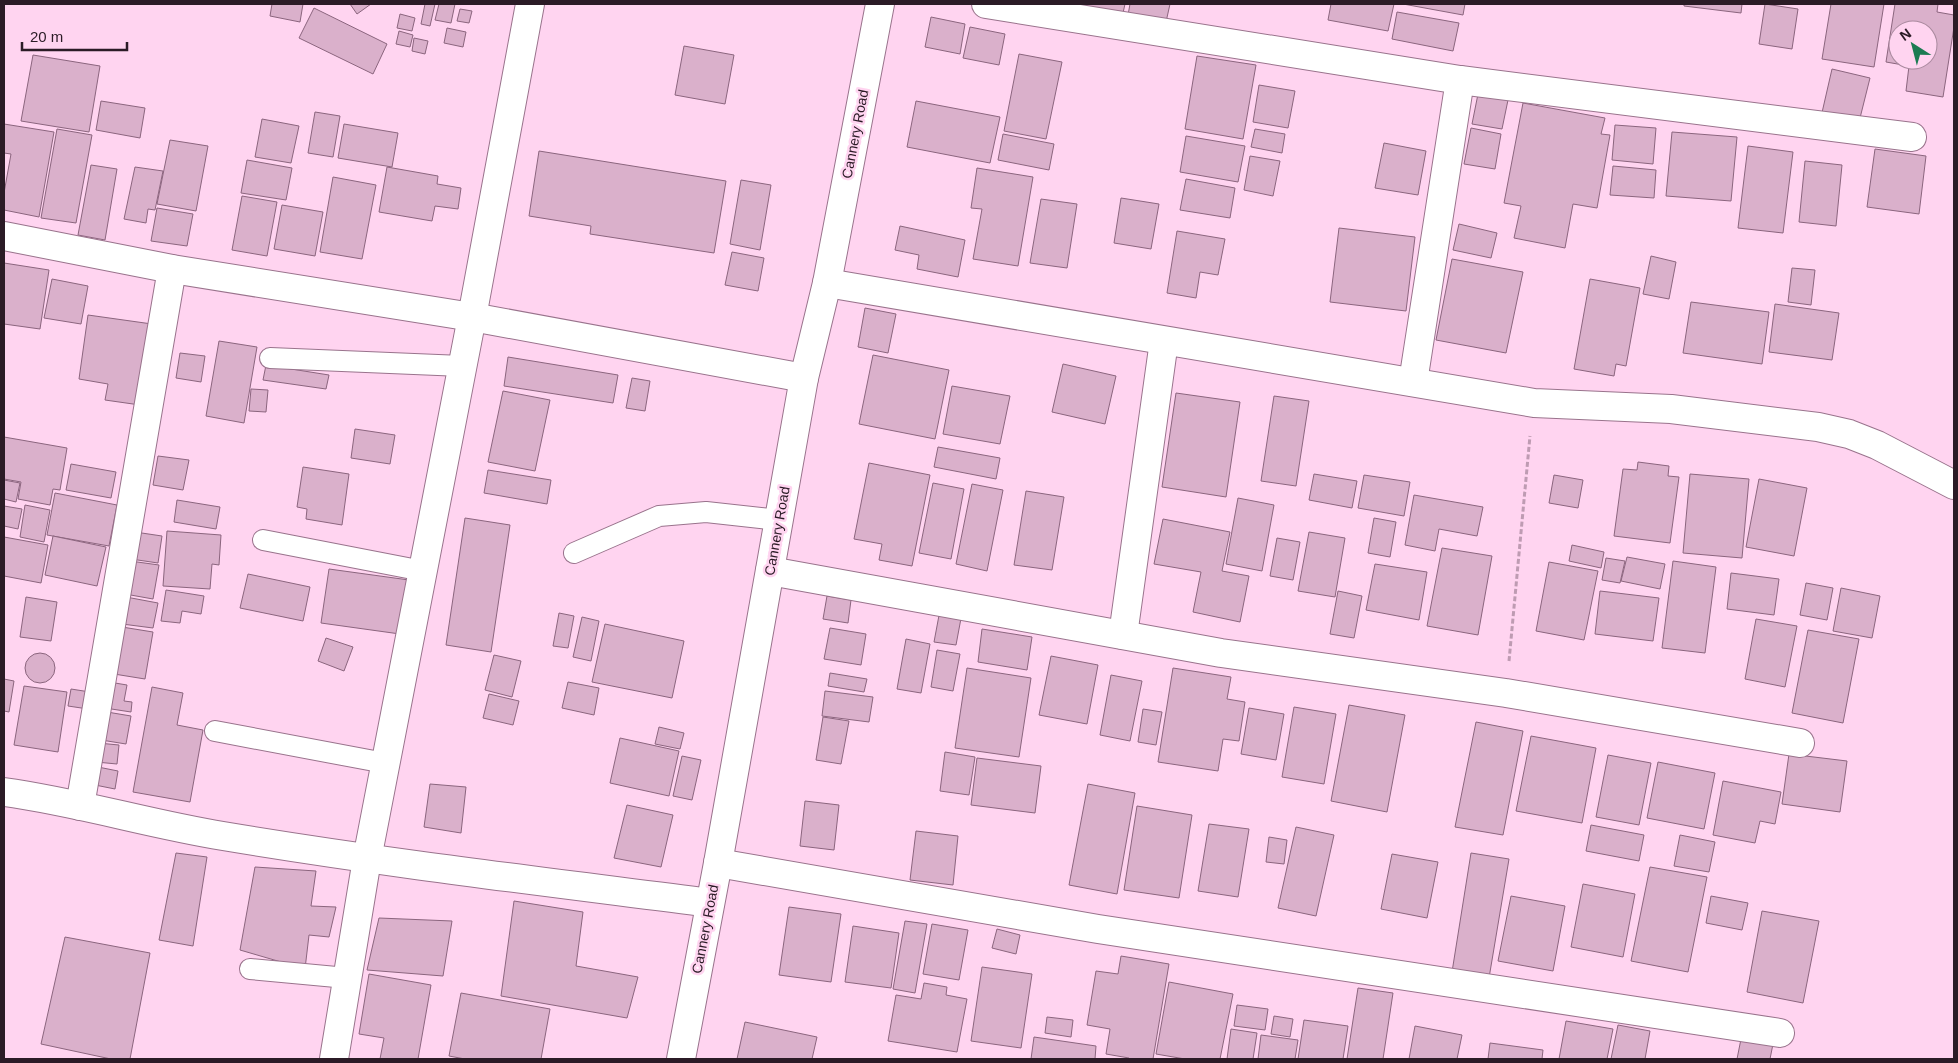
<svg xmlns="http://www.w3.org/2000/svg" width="1958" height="1063" font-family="Arial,sans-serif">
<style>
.building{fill:#dab0cb;stroke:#8b657e;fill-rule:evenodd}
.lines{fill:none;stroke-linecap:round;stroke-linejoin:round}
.service-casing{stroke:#99738c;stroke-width:22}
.minor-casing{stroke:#99738c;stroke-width:30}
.secondary-casing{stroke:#99738c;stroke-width:30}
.path{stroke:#be9bb2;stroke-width:3;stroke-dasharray:5 2.5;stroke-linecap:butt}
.service{stroke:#fff;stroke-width:20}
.minor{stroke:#fff;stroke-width:28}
.secondary{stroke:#fff;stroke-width:28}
.labels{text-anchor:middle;stroke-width:5;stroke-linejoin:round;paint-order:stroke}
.street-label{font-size:14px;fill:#2b1b26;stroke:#ffd4f0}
</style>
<rect width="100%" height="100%" fill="#ffd4f0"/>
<g class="building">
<path d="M272 4H303L300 22 270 16Z"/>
<path d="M350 4H371L357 14Z"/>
<path d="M425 4H435L430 26 421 24Z"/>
<path d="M439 4H455L451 23 435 20Z"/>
<path d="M1087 4H1125L1123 13 1086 6Z"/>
<path d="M1130 4H1170L1166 22 1128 15Z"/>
<path d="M1331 4H1394L1388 31 1328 20Z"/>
<path d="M1403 4H1465L1463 15Z"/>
<path d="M1684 4H1742L1741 13 1684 6Z"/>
<path d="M1765 4 1798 9 1792 49 1759 44Z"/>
<path d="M1831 4H1884L1874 67 1822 59Z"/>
<path d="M1895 4H1938L1937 12 1954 15V27L1943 97 1906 91 1909 66 1886 62ZM1898 30H1928V60H1898Z"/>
<path d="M314 8 387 44 373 74 299 38Z"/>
<path d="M460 9 472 11 469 23 457 21Z"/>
<path d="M1397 12 1459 23 1453 51 1392 39Z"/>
<path d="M400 14 415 18 412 31 397 28Z"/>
<path d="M931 17 965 24 960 54 925 47Z"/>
<path d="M970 27 1005 34 999 65 963 58Z"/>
<path d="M447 28 466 32 463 47 444 43Z"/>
<path d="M399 31 413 35 410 47 396 44Z"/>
<path d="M414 38 428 41 425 54 412 51Z"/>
<path d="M684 46 734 55 725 104 675 95Z"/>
<path d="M1019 54 1062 62 1046 139 1004 131Z"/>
<path d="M33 55 100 66 89 132 21 121Z"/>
<path d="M1197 56 1256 65 1243 139 1185 129Z"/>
<path d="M1832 69 1870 78 1858 126 1821 117Z"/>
<path d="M1259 85 1295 91 1288 128 1253 122Z"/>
<path d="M1478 94 1508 100 1502 129 1472 124Z"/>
<path d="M101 101 145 108 140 138 96 130Z"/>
<path d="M916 101 1000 117 990 163 907 147Z"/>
<path d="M1523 103 1605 118 1601 134 1610 135 1597 208 1573 204 1565 248 1514 238 1521 206 1504 203Z"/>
<path d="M315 112 340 116 333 157 308 153Z"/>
<path d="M262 119 299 126 291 163 255 157Z"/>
<path d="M4 124 54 132 39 217 4 210V193L11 154 4 153Z"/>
<path d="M344 124 398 133 392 167 338 158Z"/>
<path d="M1615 125 1656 128 1653 164 1612 160Z"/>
<path d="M1471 128 1501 134 1495 169 1464 164Z"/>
<path d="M57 129 92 135 76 223 41 218Z"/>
<path d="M1255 129 1285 134 1282 153 1251 147Z"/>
<path d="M1672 132 1737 137 1731 201 1666 196Z"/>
<path d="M1003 134 1054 144 1049 170 998 160Z"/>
<path d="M1186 136 1245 146 1238 182 1180 172Z"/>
<path d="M170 140 208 146 196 211 157 204Z"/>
<path d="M1384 143 1426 151 1418 195 1375 188Z"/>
<path d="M1748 146 1793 152 1783 233 1738 228Z"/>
<path d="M1875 149 1926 156 1919 214 1867 207Z"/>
<path d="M539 151 726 181 714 253 590 234 591 226 529 216Z"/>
<path d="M1250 156 1280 161 1273 196 1244 190Z"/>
<path d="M247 160 292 168 286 200 241 193Z"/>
<path d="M1805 161 1842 165 1836 226 1799 222Z"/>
<path d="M91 165 117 169 105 240 78 235Z"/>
<path d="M1613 166 1656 170 1654 198 1610 195Z"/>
<path d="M135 167 163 171 155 210 148 209 146 223 124 219Z"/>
<path d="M387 167 438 176 437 184 461 188 458 209 435 206 432 221 379 212Z"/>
<path d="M977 168 1033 177 1018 266 973 259 982 209 971 208Z"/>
<path d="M333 177 376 185 362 259 320 252Z"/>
<path d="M1186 179 1235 188 1230 218 1180 210Z"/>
<path d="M741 180 771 185 760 250 730 244Z"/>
<path d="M242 196 277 202 267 256 232 250Z"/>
<path d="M1121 198 1159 204 1151 249 1114 243Z"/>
<path d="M1041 199 1077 204 1067 268 1030 263Z"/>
<path d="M282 205 323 212 315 256 274 249Z"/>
<path d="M157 208 193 214 187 246 151 241Z"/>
<path d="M1459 224 1497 233 1491 258 1453 250Z"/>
<path d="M900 226 965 240 958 277 917 269 919 255 895 250Z"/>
<path d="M1339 228 1415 237 1406 311 1330 302Z"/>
<path d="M1177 231 1225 239 1218 275 1200 272 1196 298 1167 293Z"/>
<path d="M732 252 764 258 758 291 725 285Z"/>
<path d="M1651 256 1676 262 1669 299 1643 294Z"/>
<path d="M1452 259 1523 272 1506 353 1436 340Z"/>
<path d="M4 263 49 270 40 329 4 324Z"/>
<path d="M1792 268 1815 270 1811 305 1788 302Z"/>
<path d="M52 279 88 286 81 324 44 318Z"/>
<path d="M1590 279 1640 288 1626 366 1616 364 1614 376 1574 369Z"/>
<path d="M1691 302 1769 312 1762 364 1683 353Z"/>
<path d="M1775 304 1839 313 1832 360 1769 352Z"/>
<path d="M865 308 896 314 888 353 858 347Z"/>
<path d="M88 315 152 324 140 405 105 400 108 384 79 379Z"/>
<path d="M219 341 257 347 244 423 206 416Z"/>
<path d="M180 353 205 356 201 382 176 378Z"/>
<path d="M873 355 949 370 935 439 859 424Z"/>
<path d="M508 357 618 375 613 403 504 386Z"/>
<path d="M1063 364 1116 376 1105 424 1052 412Z"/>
<path d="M266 365 329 375 326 389 263 380Z"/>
<path d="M632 378 650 381 645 411 626 408Z"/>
<path d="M952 386 1010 396 1000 444 943 434Z"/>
<path d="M251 389 268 390 266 412 249 411Z"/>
<path d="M503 391 550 400 535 471 488 462Z"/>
<path d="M1176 393 1240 402 1226 497 1162 487Z"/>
<path d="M1274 396 1309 401 1296 486 1261 481Z"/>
<path d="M355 429 395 435 390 464 351 458Z"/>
<path d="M4 437 67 448 60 490 53 489 50 505 18 499 21 482 4 479Z"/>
<path d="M938 447 1000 458 996 479 934 467Z"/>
<path d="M158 456 189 460 183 490 153 485Z"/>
<path d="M1638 462 1669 466 1668 476 1679 477 1670 543 1614 536 1623 469 1637 470Z"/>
<path d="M869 463 930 475 912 566 879 560 882 544 854 539Z"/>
<path d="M71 464 116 472 111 498 66 490Z"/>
<path d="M303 467 349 474 342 525 306 519 307 509 297 507Z"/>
<path d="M488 470 551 480 547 504 484 493Z"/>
<path d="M1314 474 1357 481 1352 508 1309 500Z"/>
<path d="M1690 474 1749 479 1742 558 1683 553Z"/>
<path d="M1364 475 1410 482 1404 516 1358 508Z"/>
<path d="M1554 475 1583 480 1578 508 1549 503Z"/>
<path d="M1759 479 1807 488 1794 556 1746 547Z"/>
<path d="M4 480 20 483 16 502 4 499Z"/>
<path d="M933 483 964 489 951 559 919 553Z"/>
<path d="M972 484 1003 490 987 571 956 564Z"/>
<path d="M1026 491 1064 497 1052 570 1014 565Z"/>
<path d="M55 493 117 505 109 546 47 535Z"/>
<path d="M1414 495 1483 507 1477 536 1439 529 1435 551 1405 545Z"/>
<path d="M1238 498 1274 505 1262 571 1226 564Z"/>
<path d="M177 500 220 507 216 529 174 522Z"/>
<path d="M25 505 50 510 44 542 20 537Z"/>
<path d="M4 506 22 509 18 529 4 526Z"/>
<path d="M465 518 510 525 491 652 446 645Z"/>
<path d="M1374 518 1396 522 1390 557 1368 553Z"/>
<path d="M1163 519 1230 532 1222 571 1249 576 1240 622 1193 612 1201 572 1154 564Z"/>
<path d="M167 531 221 535 219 565 212 564 210 589 163 586Z"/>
<path d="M135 532 162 536 158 563 131 559Z"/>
<path d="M1309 532 1345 538 1335 597 1298 591Z"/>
<path d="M53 536 106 547 97 586 45 575Z"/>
<path d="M4 537 48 545 41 583 4 576Z"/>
<path d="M1277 538 1300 542 1293 580 1270 576Z"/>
<path d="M1572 545 1604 552 1601 568 1569 561Z"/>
<path d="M1442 548 1492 556 1478 635 1427 626Z"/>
<path d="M1627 557 1665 564 1660 589 1621 581Z"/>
<path d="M1606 558 1625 561 1620 583 1602 580Z"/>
<path d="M130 561 159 565 153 599 125 594Z"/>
<path d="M1673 561 1716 567 1705 653 1662 648Z"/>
<path d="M1549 562 1598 571 1584 640 1536 631Z"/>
<path d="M1375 564 1427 572 1419 620 1366 610Z"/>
<path d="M329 569 409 580 400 634 321 623Z"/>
<path d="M1731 573 1779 579 1774 615 1727 609Z"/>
<path d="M248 574 310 587 303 621 240 608Z"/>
<path d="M1806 583 1833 588 1827 620 1800 615Z"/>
<path d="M1841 588 1880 596 1872 638 1833 631Z"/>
<path d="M166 590 204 596 201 614 182 611 180 623 161 621Z"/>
<path d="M1338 591 1362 596 1354 638 1330 634Z"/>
<path d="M1600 591 1659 598 1653 641 1595 634Z"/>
<path d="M827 596 851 600 848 623 823 619Z"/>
<path d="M26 597 57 602 51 641 20 637Z"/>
<path d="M126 597 158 603 153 628 122 624Z"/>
<path d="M940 610 962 613 956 645 934 642Z"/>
<path d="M559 613 574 616 568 648 553 646Z"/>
<path d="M582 617 599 621 591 661 573 657Z"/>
<path d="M1756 619 1797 626 1785 687 1745 679Z"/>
<path d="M605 624 684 641 672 698 592 682Z"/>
<path d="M122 627 153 632 145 679 114 674Z"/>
<path d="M830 628 866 634 861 665 824 659Z"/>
<path d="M982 629 1032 637 1027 670 978 662Z"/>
<path d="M1808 630 1859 639 1843 723 1792 713Z"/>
<path d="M326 638 353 647 344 671 318 661Z"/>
<path d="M906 639 930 644 921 693 897 689Z"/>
<path d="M937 650 960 654 953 691 931 687Z"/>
<circle cx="40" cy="668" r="15"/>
<path d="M494 655 521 661 512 697 485 690Z"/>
<path d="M1051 656 1098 665 1087 724 1039 715Z"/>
<path d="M967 668 1031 678 1019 757 955 748Z"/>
<path d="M1173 668 1231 677 1227 699 1245 702 1239 741 1223 739 1218 771 1158 762Z"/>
<path d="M830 673 867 679 864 692 828 686Z"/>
<path d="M1111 675 1142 681 1130 741 1100 735Z"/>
<path d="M4 679 14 681 9 712 4 711Z"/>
<path d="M109 682 127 685 124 701 132 702 131 712 105 708Z"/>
<path d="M568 682 599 688 594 715 562 708Z"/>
<path d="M24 686 67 692 58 752 14 745Z"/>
<path d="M152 687 183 693 177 725 203 730 190 802 133 792Z"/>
<path d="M71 689 90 692 88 709 68 706Z"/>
<path d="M825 691 873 697 869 722 822 716Z"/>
<path d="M489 694 519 701 513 725 483 718Z"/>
<path d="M1349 705 1405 715 1387 812 1331 801Z"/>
<path d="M1294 707 1336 714 1324 784 1282 777Z"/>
<path d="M1249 708 1284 714 1276 760 1241 754Z"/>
<path d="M1143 709 1162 712 1156 745 1138 742Z"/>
<path d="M101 711 131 716 126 744 95 739Z"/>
<path d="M823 717 849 721 841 764 816 760Z"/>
<path d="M1476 722 1523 731 1503 835 1455 827Z"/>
<path d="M659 727 684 733 680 749 655 744Z"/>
<path d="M1531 736 1596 748 1582 823 1516 811Z"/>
<path d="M620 738 679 751 669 796 610 783Z"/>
<path d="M98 743 119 745 117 764 96 762Z"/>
<path d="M945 752 975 757 969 795 940 791Z"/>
<path d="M1789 754 1847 761 1840 812 1782 804Z"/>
<path d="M1608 755 1651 763 1639 825 1596 817Z"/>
<path d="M682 756 701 760 692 800 673 796Z"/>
<path d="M977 758 1041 766 1035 813 971 805Z"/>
<path d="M1658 762 1715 773 1704 829 1647 818Z"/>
<path d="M98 767 118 771 115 789 95 785Z"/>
<path d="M1723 781 1781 792 1775 824 1760 821 1755 843 1713 835Z"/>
<path d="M430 784 466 787 461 833 424 827Z"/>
<path d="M1088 784 1135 793 1117 894 1069 885Z"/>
<path d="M805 801 839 805 834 850 800 846Z"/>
<path d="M627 805 673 815 661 867 614 858Z"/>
<path d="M1137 806 1192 815 1179 898 1124 890Z"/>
<path d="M1209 824 1249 829 1238 897 1198 891Z"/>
<path d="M1591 825 1644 835 1639 861 1586 851Z"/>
<path d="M1296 827 1334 835 1316 916 1278 908Z"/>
<path d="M916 831 958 836 953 885 910 880Z"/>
<path d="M1680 835 1715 842 1709 872 1674 866Z"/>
<path d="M1269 837 1287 840 1284 864 1266 862Z"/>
<path d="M176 853 207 857 193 946 159 940Z"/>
<path d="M1471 853 1509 859 1489 978 1452 972Z"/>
<path d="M1392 854 1438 862 1427 918 1381 909Z"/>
<path d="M255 867 316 871 311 906 336 907 329 937 309 935 305 969 240 950Z"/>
<path d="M1650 867 1707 877 1688 972 1631 961Z"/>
<path d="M1583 884 1635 894 1623 957 1571 947Z"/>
<path d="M1511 896 1565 906 1553 971 1498 961Z"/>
<path d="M1711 896 1748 903 1742 930 1706 923Z"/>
<path d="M514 901 583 912 576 966 638 977 627 1018 501 996Z"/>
<path d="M789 907 841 914 831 982 779 975Z"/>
<path d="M1762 911 1819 921 1803 1003 1747 992Z"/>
<path d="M379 918 452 921 443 976 367 970Z"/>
<path d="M905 921 927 924 915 993 893 989Z"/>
<path d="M932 924 968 930 959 980 923 974Z"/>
<path d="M853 926 899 933 891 988 845 982Z"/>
<path d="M997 929 1020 935 1016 954 992 948Z"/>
<path d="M65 937 150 953 130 1059H111L41 1044Z"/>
<path d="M1121 956 1169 964 1153 1059H1129V1058L1106 1054 1110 1029 1087 1025 1096 971 1118 974Z"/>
<path d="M982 967 1032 974 1021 1048 971 1041Z"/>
<path d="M369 974 431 985 418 1059H380L384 1038 359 1034Z"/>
<path d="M1169 982 1233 994 1220 1059H1185L1156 1054Z"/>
<path d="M924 983 947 987 946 995 967 999 957 1052 888 1041 896 995 921 999Z"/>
<path d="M1358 988 1393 993 1383 1059H1347Z"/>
<path d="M461 993 550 1009 541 1059H465L449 1056Z"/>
<path d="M1237 1005 1268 1009 1265 1030 1234 1026Z"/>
<path d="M1274 1016 1293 1019 1290 1037 1271 1034Z"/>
<path d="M1047 1017 1073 1020 1071 1037 1045 1033Z"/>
<path d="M1304 1020 1348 1026 1343 1059H1298Z"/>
<path d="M1566 1021 1613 1029 1607 1059H1559Z"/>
<path d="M745 1022 817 1037 812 1059H737Z"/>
<path d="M1618 1025 1650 1031 1645 1059H1611Z"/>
<path d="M1415 1026 1462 1035 1457 1059H1409Z"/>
<path d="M1231 1029 1257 1033 1253 1059H1227Z"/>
<path d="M1261 1035 1298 1040 1295 1059H1258Z"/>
<path d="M1034 1037 1096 1046 1095 1059H1031Z"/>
<path d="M1741 1039 1773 1044 1770 1059H1737Z"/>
<path d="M1490 1043 1543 1050 1542 1059H1488Z"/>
</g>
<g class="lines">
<defs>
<g id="service">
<path d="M270 358 462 366"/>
<path d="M263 540 423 571"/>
<path d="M574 553 659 516 706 512 779 520"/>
<path d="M215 731 385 763"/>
<path d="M250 969 347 978"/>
</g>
<g id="minor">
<path d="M986 4 1460 80 1912 137"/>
<path d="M4 236 172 269 472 317 804 378"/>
<path d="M827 283 1534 403 1671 409 1818 427 1849 434 1877 445 1954 485"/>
<path d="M1413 382 1460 80"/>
<path d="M770 571 1221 653 1506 693 1800 743"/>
<path d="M1123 635 1164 341"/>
<path d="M4 792C78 802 149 824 223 836 385 863 547 882 710 903"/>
<path d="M80 806 172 269"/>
<path d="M718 863 1098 929 1780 1033"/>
<path d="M334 1059 367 859 472 317 530 4"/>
</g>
<path id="secondary" d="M681 1059 718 863 804 378 827 283 880 4"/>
</defs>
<use href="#service" class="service-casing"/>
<use href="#minor" class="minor-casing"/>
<use href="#secondary" class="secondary-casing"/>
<path class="path" d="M1509 661 1530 436"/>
<use href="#service" class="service"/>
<use href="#minor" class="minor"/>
<use href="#secondary" class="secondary"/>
</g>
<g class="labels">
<g class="street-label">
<text transform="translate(855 134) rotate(-79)" y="5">Cannery Road</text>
<text transform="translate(777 531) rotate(-80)" y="5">Cannery Road</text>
<text transform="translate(705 929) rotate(-79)" y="5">Cannery Road</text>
</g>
</g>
<rect width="1958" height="1063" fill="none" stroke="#2b1b26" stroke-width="10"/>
<g transform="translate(1913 45) rotate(324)"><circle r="24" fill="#ffd4f0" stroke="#aa8a9f"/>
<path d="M0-4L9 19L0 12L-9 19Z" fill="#1c7b52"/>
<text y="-8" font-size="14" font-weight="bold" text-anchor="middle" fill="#2b1b26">N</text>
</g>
<path d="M22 42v8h105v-8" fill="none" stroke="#2b1b26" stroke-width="2.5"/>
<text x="30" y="42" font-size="15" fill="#2b1b26" stroke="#ffd4f0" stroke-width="4" paint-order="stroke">20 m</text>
</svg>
